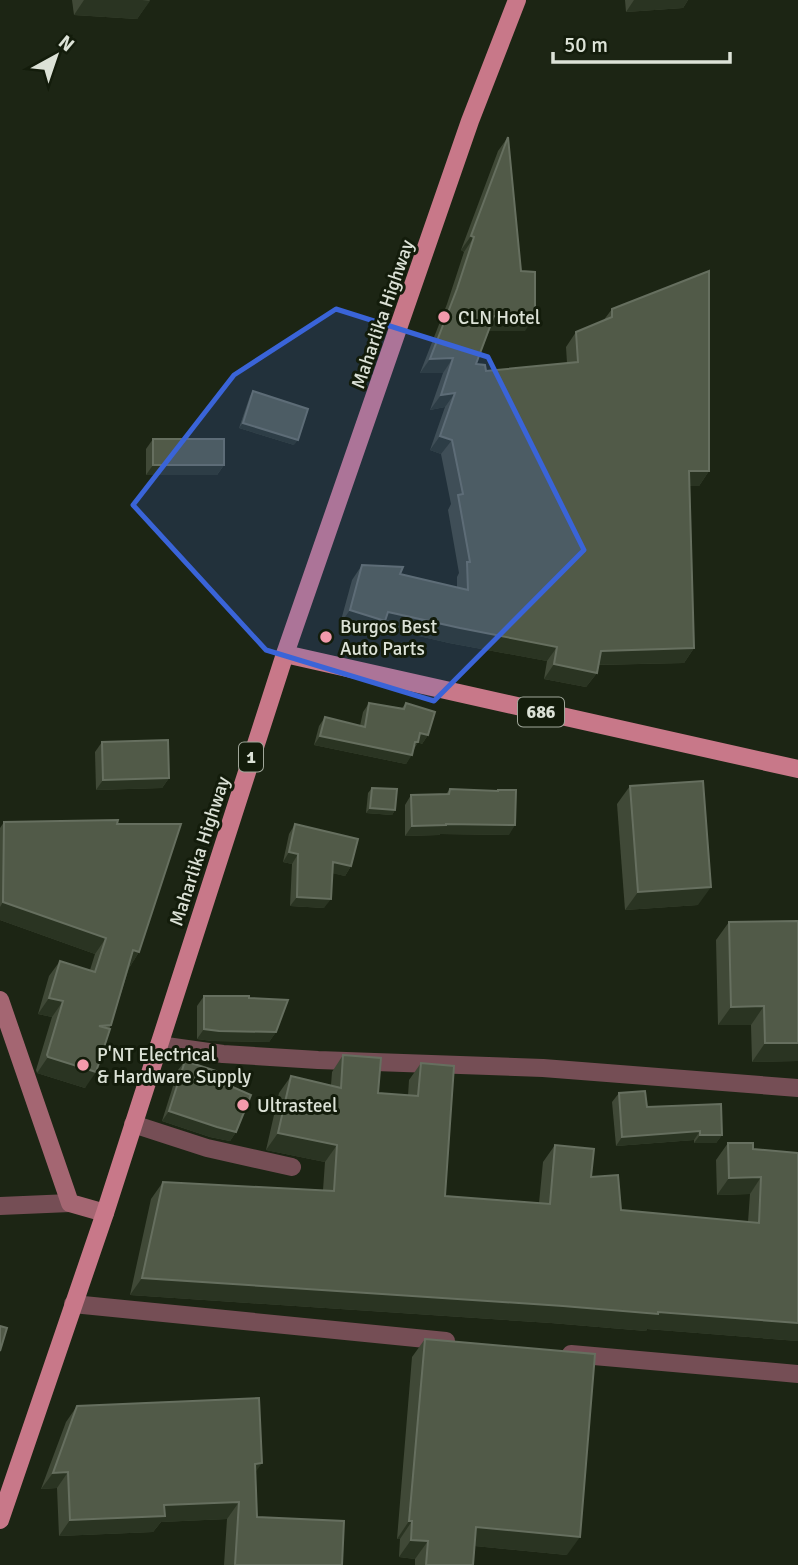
<svg xmlns="http://www.w3.org/2000/svg" width="798" height="1565" font-family="Signika,sans-serif">
<style>
.lines{fill:none;stroke-linecap:round;stroke-linejoin:round}
.street{stroke:#754e55;stroke-width:18}
.secondary{stroke:#a46672;stroke-width:18}
.primary{stroke:#c87889;stroke-width:18}
.wall{fill:#404937}
.shaded-wall{fill:#2a3422}
.building{fill:#515a48;stroke:#666f5f;stroke-width:2}
.marked{fill:#3a64d8;fill-opacity:0.2;stroke:#3a64d8;stroke-width:5;stroke-linejoin:round}
.poi-dot{fill:#f39aac;stroke:#131c0b;stroke-width:2.5}
.labels{text-anchor:middle;stroke-width:6;stroke-linejoin:round;paint-order:stroke}
.shield{fill:#131c0b;stroke:#a0a79a;stroke-width:2}
.shield-label{font-size:18px;font-weight:bold;fill:#dce2d7}
.street-label{font-size:19px;fill:#dce2d7;stroke:#131c0b}
.poi-label{font-size:19px;fill:#dce2d7;stroke:#131c0b;text-anchor:start}
</style>
<rect width="100%" height="100%" fill="#1c2514"/>
<g class="lines">
<g class="street">
<path d="M159 1045 223 1054 318 1060 543 1068 798 1088"/>
<path d="M133 1124 207 1148 292 1167"/>
<path d="M0 1206 70 1203"/>
<path d="M73 1304 446 1341"/>
<path d="M571 1354 798 1374"/>
</g>
<path class="secondary" d="M0 1000 70 1203 105 1213"/>
<g class="primary">
<path d="M285 654 798 769"/>
<path d="M0 1520 105 1213 285 654 470 121 517 0"/>
</g>
</g>
<g class="wall">
<path d="M72 0H150L137 19 74 15Z"/>
<path d="M625 0H688L683 8 626 12Z"/>
<path d="M508 137 525 331H489L476 364 486 371 567 363 566 347 576 332 603 321 612 309 709 471 699 486H690L694 648 684 663 598 665 597 673 586 687 544 679 547 661 449 643 380 627 375 635 340 624 352 580 362 565 457 588V577L459 573 448 510 451 504 441 454 430 450 445 407 430 410 443 373H420L447 304 464 252 461 250 498 151Z"/>
<path d="M253 391 294 445 239 428 250 396Z"/>
<path d="M153 439 224 465 217 475H146V449Z"/>
<path d="M369 703 402 708 406 703 428 735 422 744 418 742 406 764 314 745 319 726 325 717 360 726 363 712Z"/>
<path d="M102 742 169 778 162 788 96 790 95 752Z"/>
<path d="M630 786 698 905 625 910 617 804Z"/>
<path d="M372 788 395 810 392 815 366 813 368 793Z"/>
<path d="M450 789 509 835 440 834 439 835 405 836V805L411 795 446 794Z"/>
<path d="M4 822 117 824 139 952 129 968 111 1025 85 1088 37 1073 36 1070 52 1017 38 1014 49 976 60 961 90 970 95 954 0 920V828Z"/>
<path d="M295 824 351 866 345 876 333 873 324 908 290 906 292 864 283 862 289 834Z"/>
<path d="M798 921V1061L752 1062 751 1025H718L716 940 729 922Z"/>
<path d="M204 996 249 998 276 1032 269 1042 212 1041 197 1039V1006Z"/>
<path d="M343 1055 378 1093 408 1096 409 1080 421 1063 445 1196 539 1203 543 1162 555 1145 591 1177 621 1210 748 1222 750 1194 717 1195 716 1160 728 1143 753 1149 798 1153V1341L647 1329 646 1331 551 1323 130 1295 151 1199 163 1182 323 1190 325 1162 266 1150 279 1093 291 1076 331 1085 332 1072Z"/>
<path d="M185 1061 219 1081 236 1132 230 1141 210 1137 162 1121 178 1070Z"/>
<path d="M619 1093 647 1107 722 1135 716 1143H694V1140L616 1146 612 1102Z"/>
<path d="M425 1339 567 1555 475 1546 473 1565H415V1559L399 1557 400 1539H397L412 1357Z"/>
<path d="M77 1406 255 1473 257 1517 342 1565H224L227 1519 161 1522 153 1532 59 1536 57 1488 41 1489 66 1422Z"/>
</g>
<g class="shaded-wall">
<path d="M84 0H142L150 1 137 19 74 15Z"/>
<path d="M634 0H688L683 8 626 12Z"/>
<path d="M471 236 474 237 464 252 461 250Z"/>
<path d="M494 316H535L525 331H484Z"/>
<path d="M453 358 443 373H420L430 359Z"/>
<path d="M455 393 445 407 430 410 441 395Z"/>
<path d="M243 423 298 440 294 445 239 428Z"/>
<path d="M440 436 452 440 441 454 430 450Z"/>
<path d="M153 465H224L217 475H146Z"/>
<path d="M689 471H709L699 486H679Z"/>
<path d="M350 610 388 612 557 647 547 661 449 643 380 627 375 635 340 624Z"/>
<path d="M694 648 684 663 590 665 601 651Z"/>
<path d="M554 664 597 673 586 687 544 679Z"/>
<path d="M420 733 428 735 422 744 418 742 411 751Z"/>
<path d="M320 736 412 755 406 764 314 745Z"/>
<path d="M169 778 162 788 96 790 103 780Z"/>
<path d="M370 808 395 810 392 815 366 813Z"/>
<path d="M446 824 515 825 509 835 440 834 439 835 405 836 412 826Z"/>
<path d="M289 852 298 854 292 864 283 862Z"/>
<path d="M333 862 351 866 345 876 326 872Z"/>
<path d="M711 887 698 905 625 910 638 892Z"/>
<path d="M297 897 331 899 324 908 290 906Z"/>
<path d="M3 902 106 938 95 954 0 920V907Z"/>
<path d="M133 950 139 952 129 968Z"/>
<path d="M49 998 63 1001 52 1017 38 1014Z"/>
<path d="M764 1006 751 1025H718L731 1007Z"/>
<path d="M204 1029 276 1032 269 1042 212 1041 197 1039Z"/>
<path d="M765 1043H798V1061L752 1062Z"/>
<path d="M48 1057 96 1072 85 1088 37 1073Z"/>
<path d="M169 1111 236 1132 230 1141 210 1137 162 1121Z"/>
<path d="M700 1131 694 1140 616 1146 622 1137Z"/>
<path d="M278 1133 337 1145 325 1162 266 1150Z"/>
<path d="M700 1135H722L716 1143H694Z"/>
<path d="M761 1177 750 1194 717 1195 729 1178Z"/>
<path d="M142 1278 658 1312 798 1323V1341L647 1329 646 1331 551 1323 130 1295Z"/>
<path d="M262 1463 250 1480 255 1464Z"/>
<path d="M68 1472 57 1488 41 1489 53 1473Z"/>
<path d="M239 1502 227 1519 161 1522 153 1532 59 1536 70 1520 164 1505Z"/>
<path d="M409 1521H412L400 1539H397Z"/>
<path d="M476 1527 580 1537 567 1555 464 1545Z"/>
<path d="M411 1540 428 1541 415 1559 399 1557Z"/>
</g>
<g class="building">
<path d="M508 137 521 271 535 272V316H494L476 364 485 365 486 371 578 362 576 332 612 317V309L709 271V471H689L694 648 601 651 597 673 554 664 557 647 460 628 388 612 385 621 350 610 362 565 403 567 400 574 468 590 467 562H470L458 495 463 494 452 440 440 436 455 393 441 395 453 358 430 359 457 289 474 237 471 236Z"/>
<path d="M253 391 308 409 298 440 243 423Z"/>
<rect x="153" y="439" width="71" height="26"/>
<path d="M369 703 404 709 406 703 435 712 428 735 420 733 418 742H415L412 755 320 736 325 717 365 727Z"/>
<path d="M168 740 169 778 103 780 102 742Z"/>
<path d="M703 781 711 887 638 892 630 786Z"/>
<path d="M372 788 397 789 395 810 370 808Z"/>
<path d="M450 789 498 791V790H516L515 825 446 824V825L412 826 411 795 449 794Z"/>
<path d="M118 820 117 824H181L139 952 133 950 111 1025 99 1026 110 1029 96 1072 48 1057 47 1055 63 1001 49 998 60 961 95 972 106 938 3 902 4 822Z"/>
<path d="M295 824 358 839 351 866 333 862 331 899 297 897 298 854 289 852Z"/>
<path d="M798 921V1043H765L764 1006 731 1007 729 922Z"/>
<path d="M204 996H249V998L288 1000 276 1032 219 1031 204 1029Z"/>
<path d="M343 1055 381 1058 378 1093 418 1096 421 1063 454 1066 445 1196 550 1204 555 1145 594 1149 591 1177 618 1175 621 1210 759 1223 761 1177 729 1178 728 1143H753V1149L798 1153V1323L658 1312V1314L563 1306 142 1278 163 1182 334 1191 337 1145 278 1133 291 1076 341 1088Z"/>
<path d="M185 1061 222 1073 219 1081 251 1095 236 1132 217 1127 169 1111Z"/>
<path d="M645 1091 647 1107 721 1104 722 1135H700V1131L622 1137 619 1093Z"/>
<path d="M0 1326 7 1328 0 1351Z"/>
<path d="M425 1339 595 1354 580 1537 476 1527 473 1565H426L428 1541 411 1540 412 1521H409Z"/>
<path d="M259 1398 262 1463 255 1464 257 1517 344 1521 342 1565H235L239 1502 164 1505 165 1516 70 1520 68 1472 53 1473 77 1406Z"/>
</g>
<path class="marked" d="M336 309 488 357 584 550 434 701 266 650 133 505 234 375Z"/>
<g class="poi-dot">
<circle cx="444" cy="317" r="7"/>
<circle cx="326" cy="637" r="7"/>
<circle cx="83" cy="1065" r="7"/>
<circle cx="243" cy="1105" r="7"/>
</g>
<g class="labels">
<g class="shield">
<rect x="518" y="697.5" width="46" height="29" rx="5"/>
<rect x="239" y="742.5" width="24" height="29" rx="5"/>
</g>
<g class="shield-label">
<text x="541" y="718">686</text>
<text x="251" y="763">1</text>
</g>
<g class="street-label">
<text transform="translate(382 314) rotate(-71)" y="7">Maharlika Highway</text>
<text transform="translate(199 851) rotate(-72)" y="7">Maharlika Highway</text>
</g>
<g class="poi-label">
<text x="458" y="324">CLN Hotel</text>
<text x="340" y="633">Burgos Best<tspan x="340" dy="22">Auto Parts</tspan></text>
<text x="97" y="1061">P'NT Electrical<tspan x="97" dy="22">&amp; Hardware Supply</tspan></text>
<text x="257" y="1112">Ultrasteel</text>
</g>
</g>
<g transform="translate(56 56) rotate(40)" stroke="#131c0b" stroke-width="5" paint-order="stroke">
<path d="M0-5L12 26L0 18L-12 26Z" fill="#dce2d7"/>
<text y="-10" font-size="19" font-weight="bold" text-anchor="middle" fill="#dce2d7">N</text>
</g>
<path d="M553 52v10h177v-10" fill="none" stroke="#dce2d7" stroke-width="3.5"/>
<text x="564" y="52" font-size="21" fill="#dce2d7" stroke="#131c0b" stroke-width="5" paint-order="stroke">50 m</text>
</svg>
